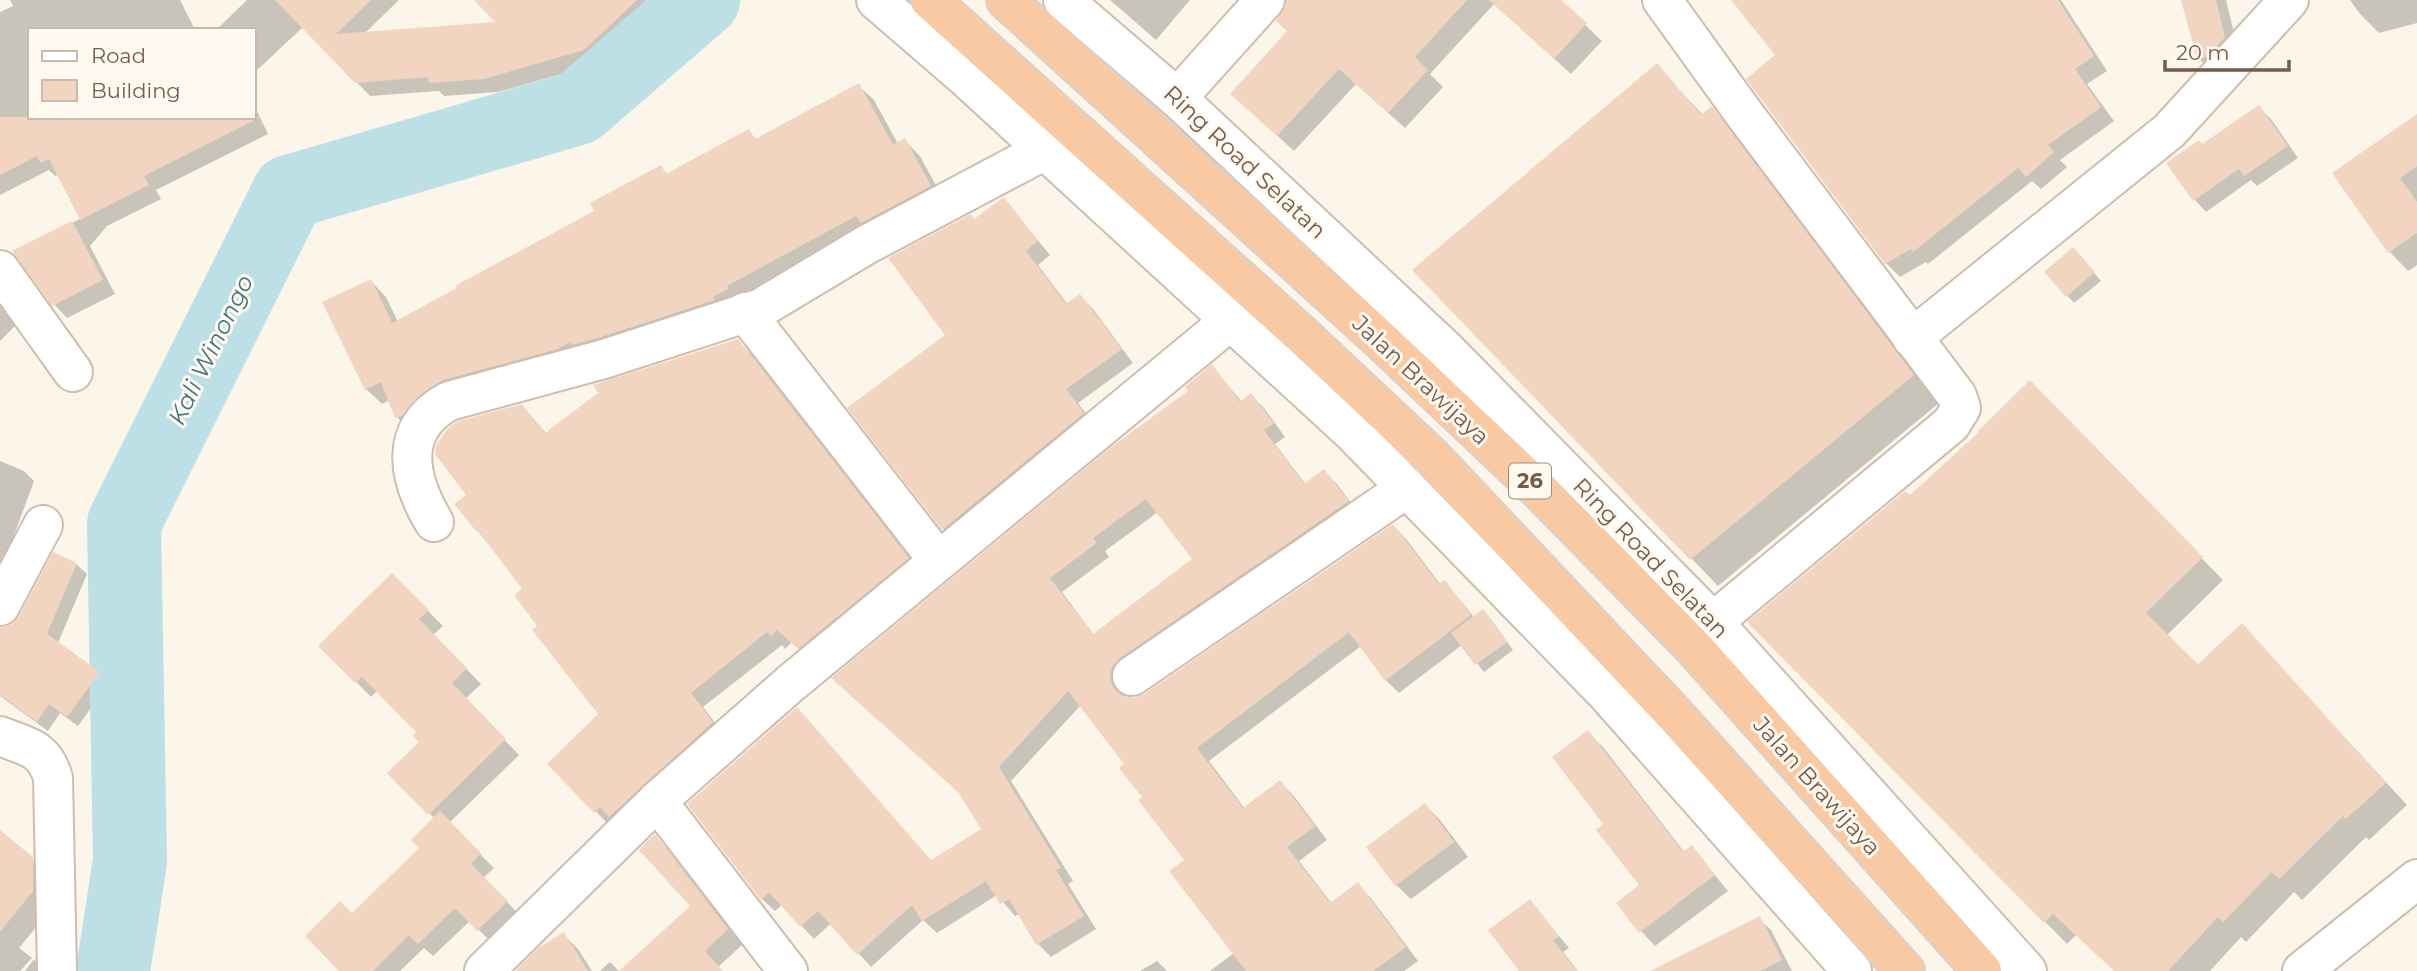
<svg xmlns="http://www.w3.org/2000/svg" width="2417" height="971" font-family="Montserrat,sans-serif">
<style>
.shadow{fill:#0003;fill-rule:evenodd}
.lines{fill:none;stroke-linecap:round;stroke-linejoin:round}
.river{stroke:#bde0e7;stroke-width:74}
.building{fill:#f2d5c1;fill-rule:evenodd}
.minor-casing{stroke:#cfbdae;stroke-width:42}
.tertiary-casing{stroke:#cfbdae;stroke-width:42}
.trunk-casing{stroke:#d9d1cd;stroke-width:42}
.minor{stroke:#fff;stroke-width:38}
.tertiary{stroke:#fff;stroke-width:38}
.trunk{stroke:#f8c9a2;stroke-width:38}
.labels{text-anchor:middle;stroke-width:6;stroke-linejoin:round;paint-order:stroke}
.shield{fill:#fff9f0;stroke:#a08b7d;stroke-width:2}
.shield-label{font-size:21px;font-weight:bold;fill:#775c4c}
.street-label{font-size:23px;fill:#775c4c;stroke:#fff9f0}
.water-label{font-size:24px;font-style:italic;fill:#437883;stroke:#fff9f0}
</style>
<rect width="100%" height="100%" fill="#fcf5e9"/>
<g class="shadow">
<path d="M10 0H180L195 30H30V117H254V105L268 134 156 190 161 199 107 226 90 246 115 294 67 318 54 304 14 252 82 218 59 174 55 176 49 170 0 195V12L13 6Z"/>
<path d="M247 0H399L364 34 499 23 477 0H645L654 9 597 64 498 92 444 96 439 91 370 96 303 27 254 73V30H216Z"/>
<path d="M1110 0H1190L1156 40Z"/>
<path d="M1288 0H1559L1602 41 1571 74 1494 4 1430 74 1443 87 1405 128 1356 84 1294 151 1248 109 1289 32Z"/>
<path d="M1733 0H2061L2107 71 2087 84 2114 121 2060 160 2067 167 2041 189 2032 181 1928 264 1926 262 1900 277 1886 263 1778 55Z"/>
<path d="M2183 0H2226L2239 53 2213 73 2198 58Z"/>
<path d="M2350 0H2417V23L2379 33 2360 14Z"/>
<path d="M1656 65 1703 115 1711 108 1738 135 1939 403 1718 586 1414 270Z"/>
<path d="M858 85 874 100 898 144 905 141 920 156 945 202 741 302 412 433 397 417 390 400 382 404 366 389 371 281 386 297 398 322 597 212 660 167 668 175 749 132 757 140Z"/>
<path d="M2259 108 2271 119 2298 158 2257 186 2251 180 2206 212 2195 200 2169 164 2203 146Z"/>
<path d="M2417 116V265L2408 271 2390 252 2334 173Z"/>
<path d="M1004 199 1050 255 1038 265 1068 305 1080 296 1093 309 1133 363 1078 403 1096 427 957 542 944 529 850 408 947 335 975 221Z"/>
<path d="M2080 256 2101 281 2074 303 2046 272Z"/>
<path d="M0 305 15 326 0 341Z"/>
<path d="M737 340 751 354 921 572 813 661 792 642 785 649 782 645 703 707 726 737 609 825 549 764 600 714 540 626 525 589 477 530 469 495 522 406 547 434Z"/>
<path d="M1212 367 1242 402 1251 395 1264 408 1285 437 1275 444 1306 485 1324 471 1337 484 1360 515 1123 691 1125 698 1133 700 1145 696 1393 526 1406 539 1441 585 1445 582 1474 617 1490 618 1513 650 1484 672 1462 645 1399 693 1386 680 1361 646 1209 761 1245 809 1280 782 1293 795 1327 840 1299 861 1332 904 1358 885 1371 898 1418 961 1404 971H1210L1234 953 1187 860 1144 797 1126 765 1081 705 1011 781 1073 881 1068 884 1096 929 1051 957 1038 944 1019 914 1015 916 997 895 937 933 923 920 871 967 831 923 814 939 782 905 775 911 762 899 689 804 931 861 983 830 961 794 846 691 1191 391ZM1158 512 1194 560 1094 635 1062 592 1109 557 1105 551Z"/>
<path d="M2030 382 2223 580 2166 636 2198 667 2242 626 2407 805 2369 840 2366 837 2302 900 2294 892 2246 942 2241 937 2210 971H2115L2076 935 2067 944 1750 622 1910 497 1982 432Z"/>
<path d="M0 461 24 471 34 481 13 538 22 547 0 589Z"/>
<path d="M76 564 87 574 58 643 99 673 109 683 78 726 60 713 48 731 0 696V630L12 626Z"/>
<path d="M392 575 443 626 433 635 481 684 465 699 519 755 449 823 494 868 483 878 520 915 492 943 470 921 433 956 424 948 400 971H341L352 916 421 848 435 819 390 773 422 742 419 732 378 690 371 697 321 646Z"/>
<path d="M1588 733 1603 747 1685 853 1692 848 1728 891 1655 946 1641 931V886L1606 825Z"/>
<path d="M1425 805 1440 820 1468 857 1411 899 1396 885Z"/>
<path d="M0 833 50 877 51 909 19 948 32 958 20 971H0Z"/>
<path d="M655 836 669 851 742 945 718 967 722 971H622L692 906Z"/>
<path d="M1530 901 1569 948 1563 952 1578 971H1523Z"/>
<path d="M1759 919 1771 930 1792 971H1703Z"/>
<path d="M564 935 578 949 592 971H518Z"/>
<path d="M34 959 45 971H25Z"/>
<path d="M1157 961 1167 971H1140Z"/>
<path d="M610 962 619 971H600Z"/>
</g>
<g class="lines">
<path class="river" d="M113 971 130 861 124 523 289 192 578 108 703 0"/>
</g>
<g class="building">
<path d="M275 0H371L336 34 495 22 474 0H637L584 50 484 79 429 83 428 77 355 83Z"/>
<path d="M1286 0H1467L1415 57 1428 70 1388 113 1339 69 1277 136 1230 94 1287 31 1276 21 1286 5Z"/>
<path d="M1489 0H1561L1587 23 1554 59Z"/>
<path d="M1731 0H2058L2094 56 2075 69 2101 107 2048 145 2054 152 2026 177 2018 168 1913 252 1911 249 1885 264 1746 79 1775 55Z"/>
<path d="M2181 0H2216L2225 37 2208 56 2197 59Z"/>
<path d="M1657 63 1701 115 1712 106 1914 375 1690 560 1412 270Z"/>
<path d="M859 83 893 145 905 138 931 186 861 223 856 216 727 286 728 289 713 297 715 300 598 338 571 345 570 342 558 349 443 380 420 395 402 416 395 418 381 382 365 390 322 302 371 279 392 323 457 288 455 286 594 211 590 203 661 165 666 174 749 129 755 139Z"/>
<path d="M2259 105 2288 146 2244 176 2239 169 2193 201 2166 163 2199 140 2202 144Z"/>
<path d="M2417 114V166L2400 178 2417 202V233L2388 253 2332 173Z"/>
<path d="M0 117H261L144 176 149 185 80 220 49 159 41 163 37 156 0 175Z"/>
<path d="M1004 197 1038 241 1026 251 1066 304 1080 294 1122 349 1066 389 1084 413 942 530 847 408 945 335 888 258 971 214 974 219Z"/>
<path d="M72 221 103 280 52 306 12 251Z"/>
<path d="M2073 247 2095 272 2066 297 2044 272Z"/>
<path d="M738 339 909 558 798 649 777 630 771 636 767 632 691 693 713 722 609 817 600 807 594 813 547 764 598 714 532 630 537 626 514 595 522 589 478 530 476 531 454 504 466 495 435 454 436 446 447 429 458 421 522 404 545 433 598 393 593 385Z"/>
<path d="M1212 364 1240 402 1251 393 1274 423 1264 430 1304 484 1324 469 1349 501 1120 658 1112 667 1110 678 1114 689 1123 696 1134 698 1144 694 1393 524 1439 584 1445 580 1471 615 1385 681 1349 632 1197 748 1243 808 1280 780 1315 826 1287 847 1330 903 1358 882 1406 947 1373 971H1246L1169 871 1184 860 1138 800 1142 797 1119 768 1124 764 1068 691 999 767 1061 868 1056 870 1084 916 1036 945 1009 899 1000 904 986 881 922 921 912 905 857 955 818 911 800 927 769 892 761 900 687 804 797 707 931 860 981 829 958 792 831 678 1111 447 1188 391 1185 387ZM1146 499 1192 559 1093 634 1050 578 1097 543 1093 538Z"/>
<path d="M2030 380 2203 557 2146 613 2198 664 2242 623 2386 783 2346 819 2343 816 2279 879 2272 872 2223 922 2218 917 2168 971H2114L2053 914 2044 923 1747 622 1905 491 1910 495 1979 432 1978 431Z"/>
<path d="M53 552 77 563 47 634 100 672 67 717 49 704 37 722 0 695V628L11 625 19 616Z"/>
<path d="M392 573 429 610 419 619 467 668 452 683 506 739 428 815 387 773 419 742 413 736 416 732 362 677 355 683 318 646Z"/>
<path d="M1483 609 1507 642 1475 665 1451 633Z"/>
<path d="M1588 730 1683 852 1692 845 1715 875 1639 933 1616 903 1639 885 1596 830 1603 824 1552 757Z"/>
<path d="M1425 803 1454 842 1395 886 1366 847Z"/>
<path d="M440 811 481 853 471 864 508 901 477 931 455 908 418 944 409 935 373 971H339L305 936 340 901 352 913 419 848 411 840Z"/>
<path d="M0 830 33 857V891L0 932Z"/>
<path d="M655 834 728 929 705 951 723 971H619L690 906 639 850Z"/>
<path d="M1530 899 1559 936 1553 940 1577 971H1519L1488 930Z"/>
<path d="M1760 916 1782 960 1760 971H1650Z"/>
<path d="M564 932 588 971H515L538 948Z"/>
</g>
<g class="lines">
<defs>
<g id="minor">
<path d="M1662 0 1745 115 1957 396 1961 408 1951 424 1713 622"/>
<path d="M1177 98 1265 0"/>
<path d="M0 270 73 372"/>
<path d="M745 312 938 560"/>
<path d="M1912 338 2169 131 2289 0"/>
<path d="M434 522C408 479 397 429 449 401L604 359 761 308 866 245 1045 150"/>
<path d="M0 606 43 525"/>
<path d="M1132 676 1407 488"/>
<path d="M0 736C27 747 44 747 53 778L57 971"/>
<path d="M657 801 788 971"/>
<path d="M484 971 657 801 791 683 1230 321"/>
<path d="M2302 971 2417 879"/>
</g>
<g id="tertiary">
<path d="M876 0 964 76 1353 433 1606 693 1852 971"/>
<path d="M1063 0 1177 98 1445 349 1713 622 2027 971"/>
</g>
<g id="trunk">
<path d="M930 0 1302 335 1430 455 1677 717 1905 971"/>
<path d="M1006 0 1375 335 1538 489 1693 647 1982 971"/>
</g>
</defs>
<use href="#minor" class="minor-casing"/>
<use href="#tertiary" class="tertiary-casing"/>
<use href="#trunk" class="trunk-casing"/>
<use href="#minor" class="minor"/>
<use href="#tertiary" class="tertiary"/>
<use href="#trunk" class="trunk"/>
</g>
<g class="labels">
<rect class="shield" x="1509" y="463.5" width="42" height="35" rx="5"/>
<g class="shield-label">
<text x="1530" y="488">26</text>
</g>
<g class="street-label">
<text transform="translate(1245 162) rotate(43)" y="8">Ring Road Selatan</text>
<text transform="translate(1421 380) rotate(43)" y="8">Jalan Brawijaya</text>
<text transform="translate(1651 558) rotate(46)" y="8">Ring Road Selatan</text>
<text transform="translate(1817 786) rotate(48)" y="8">Jalan Brawijaya</text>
</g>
<g class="water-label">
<text transform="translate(211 350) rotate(-64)" y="8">Kali Winongo</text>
</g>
</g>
<rect x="28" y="28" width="228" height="91" fill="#fff9f0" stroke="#c9baae" stroke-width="2"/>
<rect x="42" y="51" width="35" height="10" fill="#ffffff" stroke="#c9baae" stroke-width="2"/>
<text x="91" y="63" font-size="21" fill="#775c4c">Road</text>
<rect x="42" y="80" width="35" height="21" fill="#f2d5c1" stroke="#c9baae" stroke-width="2"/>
<text x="91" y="98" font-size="21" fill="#775c4c">Building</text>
<path d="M2165 60v10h124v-10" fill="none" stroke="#775c4c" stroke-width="3.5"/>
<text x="2176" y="60" font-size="21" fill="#775c4c" stroke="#fff9f0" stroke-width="5" paint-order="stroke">20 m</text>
</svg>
